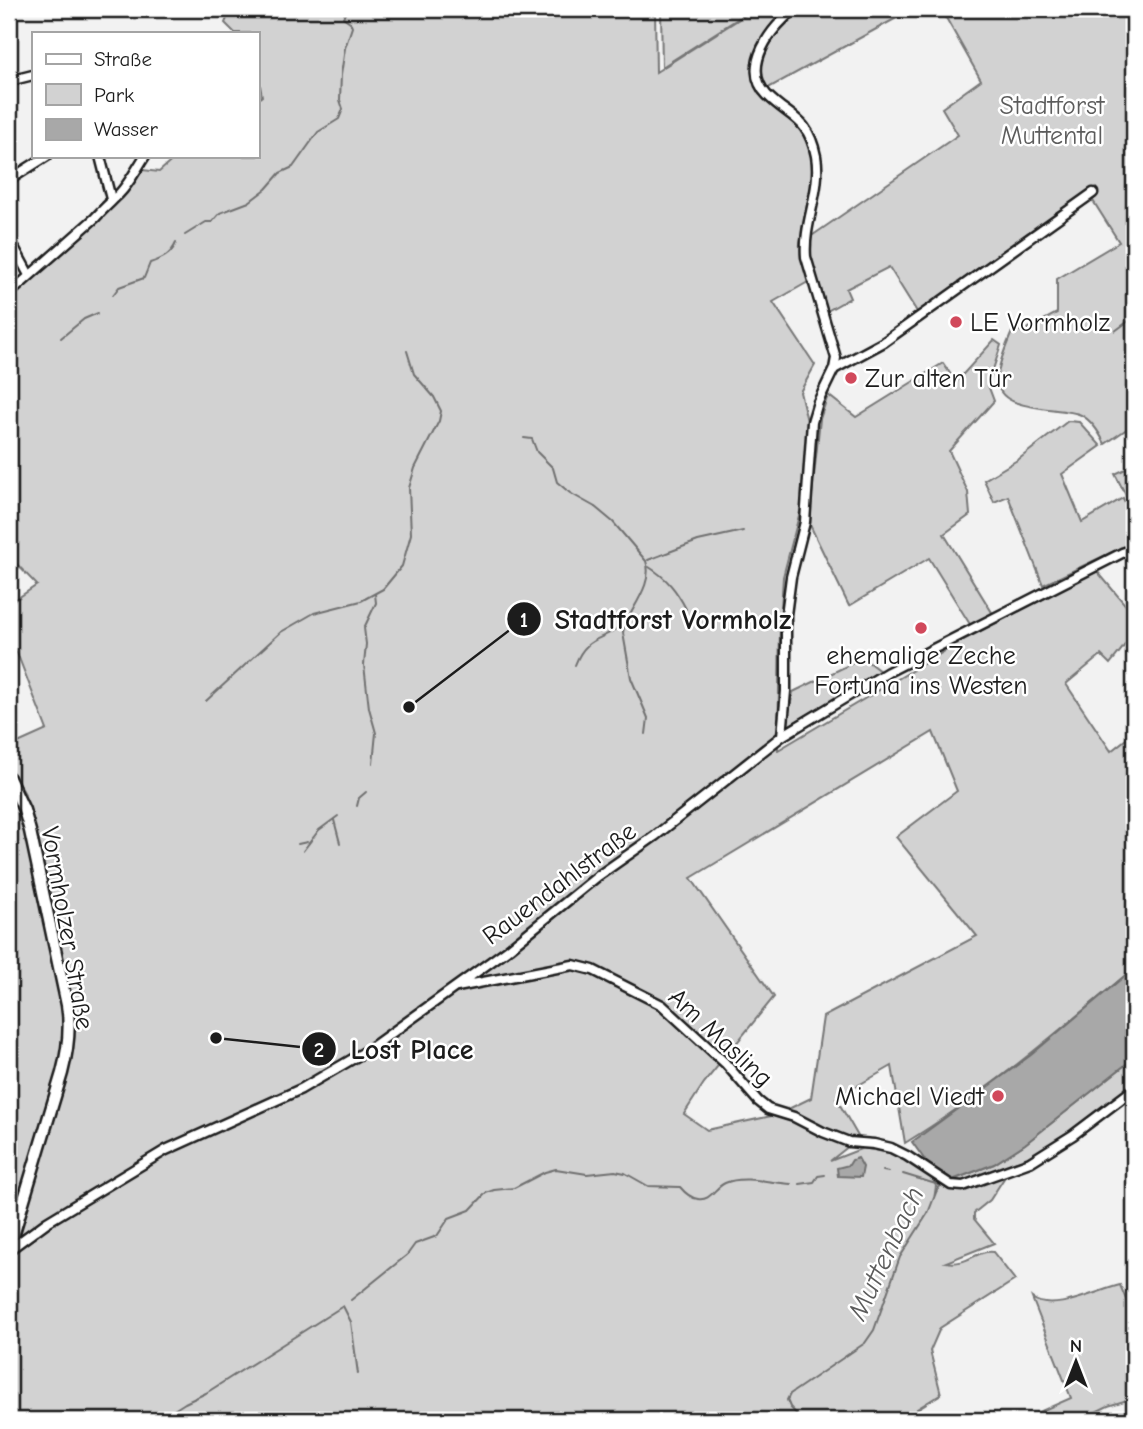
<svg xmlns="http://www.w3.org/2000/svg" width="1143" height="1429" font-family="'Comic Neue',sans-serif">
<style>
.green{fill:#d2d2d2;stroke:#777;stroke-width:2;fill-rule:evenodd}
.water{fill:#a8a8a8;stroke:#707070;stroke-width:2}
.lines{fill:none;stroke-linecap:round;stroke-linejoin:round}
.stream{stroke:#707070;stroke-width:2}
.minor-casing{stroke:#1c1c1c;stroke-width:13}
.major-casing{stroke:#1c1c1c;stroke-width:15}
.minor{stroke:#fff;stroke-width:8}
.major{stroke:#fff;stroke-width:10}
.poi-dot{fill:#d1495b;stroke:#fff;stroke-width:2.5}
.labels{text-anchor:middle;stroke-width:5;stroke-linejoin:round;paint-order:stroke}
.park-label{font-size:26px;fill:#5c5c5c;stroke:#fff}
.poi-label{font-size:26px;fill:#1c1c1c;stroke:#fff;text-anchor:start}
.street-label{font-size:26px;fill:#1c1c1c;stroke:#fff}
.water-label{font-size:28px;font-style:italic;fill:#5b5b5b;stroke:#fff}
.leader{fill:none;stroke:#1c1c1c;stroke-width:2.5}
.callout-dot{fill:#1c1c1c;stroke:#fff;stroke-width:2.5}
.mark-label{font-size:21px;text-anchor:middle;font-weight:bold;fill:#fff}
.callout-label{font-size:28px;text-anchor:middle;font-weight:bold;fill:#1c1c1c;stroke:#fff;stroke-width:5;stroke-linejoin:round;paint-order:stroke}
</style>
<rect width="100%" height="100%" fill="#f2f2f2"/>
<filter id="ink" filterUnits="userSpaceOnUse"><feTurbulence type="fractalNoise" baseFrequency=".0143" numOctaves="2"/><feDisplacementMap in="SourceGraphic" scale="14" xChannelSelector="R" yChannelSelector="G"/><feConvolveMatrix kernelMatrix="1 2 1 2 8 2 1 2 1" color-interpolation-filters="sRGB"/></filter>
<g filter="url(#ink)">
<g class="green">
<path d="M231 9H655L656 72 755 9H913L759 93C770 106 785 112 798 123 829 148 804 212 800 244L958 135 942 108 981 80 941 9H1134V424L1105 444C1100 434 1091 420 1081 415 1061 405 990 415 998 374 1000 358 1008 342 1014 327L1022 332 1057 313V279L1119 242 1088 193 1044 222 919 315 889 267 846 289 850 298 827 311 817 277 773 302 815 365 800 392 807 421 803 500 783 577 780 627 778 750 967 638 1097 571 1134 615C1134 638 1124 646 1110 664L1101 655 1066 684 1111 751 1130 736 1134 742V968C1060 1030 987 1093 905 1143L892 1066 836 1098 859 1138 830 1161 863 1148 895 1154 931 1175 936 1186 935 1193 942 1184 994 1164 1025 1144 1134 1058V1085L1059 1140 1008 1172 990 1200 974 1213V1219L994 1243 946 1262C969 1266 975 1250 993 1252L1015 1280 940 1328 930 1351 941 1394 917 1409 920 1420H9V803L25 794 9 766V747L47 730 17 653 9 645V604L37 585 9 556V297L112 207 143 170 159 172 177 156H257V100L262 96 257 69V33H235L225 23ZM933 732 957 791 896 837 977 936 823 1017 811 1098 776 1115 707 1130 684 1114 704 1083 774 997 691 878Z"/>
<path d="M661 9H753L662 67Z"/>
<path d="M994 340 1001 345 988 385 994 401 949 451 968 492 970 515 944 534 993 614 971 626 929 558 849 606 809 523 820 419 828 395 856 417 943 363 956 382Z"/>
<path d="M1068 421 1079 422 1101 446 1062 474 1082 522 1123 498 1134 521V545L1112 552 1043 585 1008 496 994 502 984 480 1019 459Z"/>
<path d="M1134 465V511L1115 474Z"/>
<path d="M863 658 881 672 786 727 793 692Z"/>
<path d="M1120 1285 1134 1318V1398L1108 1406 1079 1420H1021L1071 1398 1032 1298C1053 1314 1097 1290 1120 1285Z"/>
</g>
<g class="water">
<path d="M1134 968V1058L1025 1144 994 1164 942 1184 912 1142 1031 1055Z"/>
<path d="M858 1158 863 1167 861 1177 838 1176 837 1168 849 1165 852 1160Z"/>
</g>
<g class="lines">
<g class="stream">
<path d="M185 235 206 222H212L220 213 249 202 266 189 280 173 293 167 318 132 339 119 343 109 340 100 341 75 345 48 352 27 350 22 343 17 348 9"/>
<path d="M113 295 119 287 144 278 150 263C162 259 171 255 176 243"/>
<path d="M1115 331 1134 317"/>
<path d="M61 338 84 319 98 313"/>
<path d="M524 438 532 439 537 452 553 468 557 482 570 493 595 507 613 522 646 561C654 583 632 607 624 627L623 633 631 678 648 718 646 734"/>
<path d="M648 560 698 541 743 531"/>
<path d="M649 567C667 578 677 591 686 609"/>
<path d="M575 665C587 633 605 642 625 622"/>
<path d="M206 701 281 632 314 613 361 601 383 589 402 566 411 534 409 488 415 468 439 421 441 411 434 397 414 374 407 351"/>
<path d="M373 763 376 733 369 708 364 665 366 644 364 628 376 603 375 594"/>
<path d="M357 806 359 798 366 792"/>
<path d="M334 820 340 843"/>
<path d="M298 844 307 842"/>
<path d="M303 851 319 830 338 816"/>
<path d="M883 1171 889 1172"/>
<path d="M800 1184 814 1182 818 1176 825 1175"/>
<path d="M351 1300 407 1255 415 1244 437 1236 449 1218 470 1210 486 1193 494 1190 514 1188 545 1172 556 1169 587 1174 615 1171 625 1173 648 1186 680 1187C685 1193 690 1198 698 1199 711 1201 714 1188 725 1183 743 1175 772 1183 791 1184"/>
<path d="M166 1415 185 1403 206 1393 343 1306 351 1322 358 1374"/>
<path d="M802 1420 790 1407 787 1400 790 1394 865 1343 874 1330 900 1257 928 1213 939 1185 903 1174"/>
<path d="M1064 1420 1077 1417"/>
</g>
<defs>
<g id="minor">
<path d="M9 81 33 75"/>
<path d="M100 156 111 199"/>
<path d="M9 180 47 156"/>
<path d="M9 238 29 275"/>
<path d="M9 294 95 218C103 209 111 202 119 194 129 184 137 168 145 156"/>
<path d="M834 369 884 342 1093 193"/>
<path d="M782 736 786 691V615L791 577 805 522 812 422 818 402 834 369 836 358 806 257C803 223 822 190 816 156 808 117 791 119 767 95 740 67 772 26 795 9"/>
<path d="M457 987 573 965 593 970 662 1005 725 1063 758 1101 768 1109 794 1117 823 1132 849 1142 874 1144 891 1148 907 1156 951 1185 963 1186 1030 1162 1073 1135 1134 1089"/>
<path d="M9 1250 47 1222 166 1150 301 1089 368 1050 507 950 598 876 655 836 782 736 888 672 1122 553 1134 549"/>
</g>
<path id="major" d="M9 778 24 810 30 831 67 1005C71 1029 68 1050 62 1073L9 1249"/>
</defs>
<use href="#minor" class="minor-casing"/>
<use href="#major" class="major-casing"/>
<use href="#minor" class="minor"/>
<use href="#major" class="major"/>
</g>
</g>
<g class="poi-dot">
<circle cx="956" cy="322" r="7"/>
<circle cx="851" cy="378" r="7"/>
<circle cx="921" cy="628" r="7"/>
<circle cx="998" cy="1096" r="7"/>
</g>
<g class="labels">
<g class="park-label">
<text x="1052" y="114">Stadtforst<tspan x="1052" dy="30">Muttental</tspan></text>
</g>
<g class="poi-label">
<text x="970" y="331">LE Vormholz</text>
<text x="865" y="387">Zur alten Tür</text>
<text x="921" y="664" text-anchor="middle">ehemalige Zeche<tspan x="921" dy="30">Fortuna ins Westen</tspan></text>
<text x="984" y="1105" text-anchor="end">Michael Viedt</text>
</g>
<g class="street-label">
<text transform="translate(559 883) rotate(-37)" y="9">Rauendahlstraße</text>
<text transform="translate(68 928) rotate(80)" y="9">Vormholzer Straße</text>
<text transform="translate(721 1037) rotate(43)" y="9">Am Masling</text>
</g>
<g class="water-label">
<text transform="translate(885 1253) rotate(-65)" y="10">Muttenbach</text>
</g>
</g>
<path class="leader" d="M409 707L524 619M216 1038L319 1049"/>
<g class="callout-dot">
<circle cx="409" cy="707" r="7"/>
<circle cx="216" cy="1038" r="7"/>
<circle cx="524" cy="619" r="18"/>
<circle cx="319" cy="1049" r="18"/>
</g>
<g class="mark-label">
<text x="524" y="627">1</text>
<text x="319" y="1057">2</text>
</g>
<g class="callout-label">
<text x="673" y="629">Stadtforst Vormholz</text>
<text x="412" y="1059">Lost Place</text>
</g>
<rect width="1143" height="1429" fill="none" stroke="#fff" stroke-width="35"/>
<rect x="18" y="18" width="1108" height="1394" fill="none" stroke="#1c1c1c" stroke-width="2.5" filter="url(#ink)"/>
<rect x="32" y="32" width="228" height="126" fill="#ffffff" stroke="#a4a4a4" stroke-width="2"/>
<rect x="46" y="54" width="35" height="10" fill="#ffffff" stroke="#a4a4a4" stroke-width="2"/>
<text x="94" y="66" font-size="21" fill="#1c1c1c">Straße</text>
<rect x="46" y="84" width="35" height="21" fill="#d2d2d2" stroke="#a4a4a4" stroke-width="2"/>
<text x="94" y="102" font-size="21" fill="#1c1c1c">Park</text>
<rect x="46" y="119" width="35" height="21" fill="#a8a8a8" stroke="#a4a4a4" stroke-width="2"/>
<text x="94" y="136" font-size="21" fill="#1c1c1c">Wasser</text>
<g transform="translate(1076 1362)" stroke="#ffffff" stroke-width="5" paint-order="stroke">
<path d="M0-5L12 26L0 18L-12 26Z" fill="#1c1c1c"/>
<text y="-10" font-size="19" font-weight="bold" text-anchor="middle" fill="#1c1c1c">N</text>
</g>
</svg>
